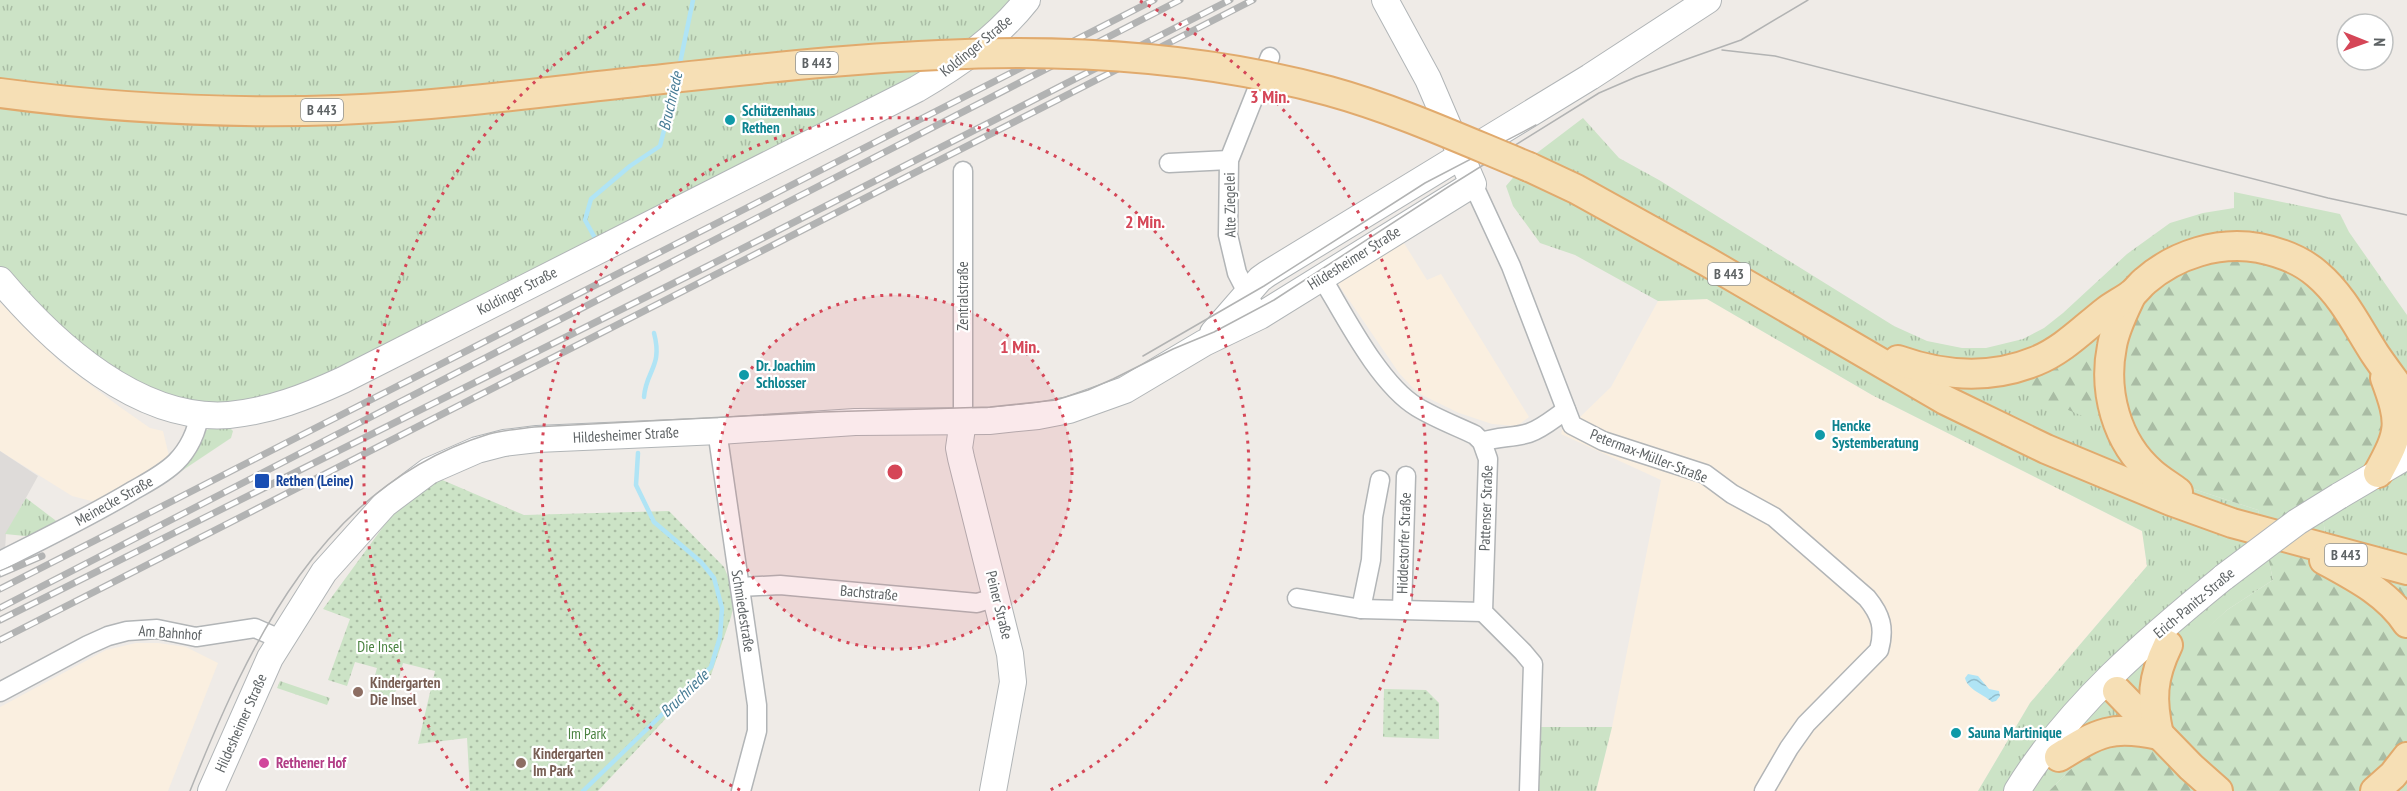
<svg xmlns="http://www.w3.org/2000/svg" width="2407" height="791" font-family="'PT Sans Narrow',sans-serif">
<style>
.commercial{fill:#faefe0}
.industrial{fill:#dedbd9}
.grass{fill:url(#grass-tufts)}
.forest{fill:url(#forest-firs)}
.park{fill:url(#park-dots)}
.water{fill:url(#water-waves)}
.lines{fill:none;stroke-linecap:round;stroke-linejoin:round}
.stream{stroke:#b0e4f5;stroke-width:4.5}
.street-casing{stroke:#b2b5b7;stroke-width:21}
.secondary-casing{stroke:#b1b5b7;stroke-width:28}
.primary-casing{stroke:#e1aa6d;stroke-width:32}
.street{stroke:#fff;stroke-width:18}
.secondary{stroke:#fff;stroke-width:26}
.primary{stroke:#f6dfb5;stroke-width:28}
.tram{stroke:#b2b3b3;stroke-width:1.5}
.rail-casing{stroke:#b2b3b3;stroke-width:7}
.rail{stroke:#fff;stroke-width:4.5;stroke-dasharray:14;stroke-linecap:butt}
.secondary-bridge-casing{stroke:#b1b5b7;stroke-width:28;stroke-linecap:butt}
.primary-bridge-casing{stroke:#e1aa6d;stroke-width:32;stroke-linecap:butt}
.secondary-bridge{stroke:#fff;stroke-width:26}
.primary-bridge{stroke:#f6dfb5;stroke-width:28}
.ring{fill:none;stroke:#d54657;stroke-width:3;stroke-dasharray:3 6}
.culture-dot{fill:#0f9aa8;stroke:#fff;stroke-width:2}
.transit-dot{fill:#1a4fb4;stroke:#fff;stroke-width:2}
.education-dot{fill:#8d6e63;stroke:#fff;stroke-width:2}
.hotel-dot{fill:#d1479c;stroke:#fff;stroke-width:2}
.labels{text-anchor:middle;stroke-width:4.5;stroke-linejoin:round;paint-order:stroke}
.shield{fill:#fff;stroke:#8e9293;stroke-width:1.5}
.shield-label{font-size:14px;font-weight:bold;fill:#5e6365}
.street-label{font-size:15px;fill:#5e6365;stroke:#fff}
.culture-label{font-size:15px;font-weight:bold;fill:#0d838f;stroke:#fff;text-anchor:start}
.transit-label{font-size:15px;font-weight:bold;fill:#164399;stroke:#fff;text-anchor:start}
.park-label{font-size:15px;fill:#4a8240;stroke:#fff}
.education-label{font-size:15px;font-weight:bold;fill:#785e54;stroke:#fff;text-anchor:start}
.hotel-label{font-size:15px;font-weight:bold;fill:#b23c85;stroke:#fff;text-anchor:start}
.water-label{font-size:16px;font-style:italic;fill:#477c95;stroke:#fff}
.centre{fill:#d54657;stroke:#fff;stroke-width:3}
.ring-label{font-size:18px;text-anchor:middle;font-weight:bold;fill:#d54657;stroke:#fff;stroke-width:4.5;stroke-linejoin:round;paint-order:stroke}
</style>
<defs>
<pattern id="grass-tufts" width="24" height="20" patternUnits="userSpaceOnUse" patternTransform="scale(1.5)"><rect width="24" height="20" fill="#cce3c6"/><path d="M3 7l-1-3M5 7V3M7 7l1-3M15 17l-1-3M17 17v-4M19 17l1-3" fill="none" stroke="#a9bca4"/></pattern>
<pattern id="forest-firs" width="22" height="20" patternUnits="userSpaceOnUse" patternTransform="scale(1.5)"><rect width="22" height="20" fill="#cce3c6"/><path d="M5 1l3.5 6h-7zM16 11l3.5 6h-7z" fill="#a9bca4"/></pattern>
<pattern id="park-dots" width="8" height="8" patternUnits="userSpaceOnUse" patternTransform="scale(1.5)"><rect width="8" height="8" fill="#cce3c6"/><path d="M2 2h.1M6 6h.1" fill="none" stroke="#a9bca4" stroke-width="1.8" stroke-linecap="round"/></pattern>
<pattern id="water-waves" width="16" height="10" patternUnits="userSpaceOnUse" patternTransform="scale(1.5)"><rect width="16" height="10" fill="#b0e4f5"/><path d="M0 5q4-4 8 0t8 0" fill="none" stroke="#92bcca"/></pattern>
</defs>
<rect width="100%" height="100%" fill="#efebe7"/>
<g class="commercial">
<path d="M1402 240 1427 280 1441 274 1529 417 1517 426 1492 424 1459 413 1422 395 1413 388 1399 373 1336 281Z"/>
<path d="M1707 299 1872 395 2142 531 2147 566 2030 703 1978 791H1596L1612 727 1661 480 1561 434 1563 427 1580 417 1611 387 1658 301Z"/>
<path d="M0 302 61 363 120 407 150 428 163 431 169 456 99 503 72 496 0 451Z"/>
<path d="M136 643H158L186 647 218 663 168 791H0V707L106 650Z"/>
</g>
<path class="industrial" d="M0 451 38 476 6 534 5 550 0 552Z"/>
<g class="grass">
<path d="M0 0H1012L1003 17 923 72 433 328 256 407 178 401 133 384 72 344 0 271Z"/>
<path d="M1583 118 1619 158 1659 180 1894 326 1927 341 1962 348H1986L2023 339 2044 328 2063 313 2127 254 2170 223 2203 213 2234 208V192L2340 214 2349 232 2407 315V588L2330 569 2320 496 2132 436 2172 482 2258 510 2273 580 2227 610 2132 700 2100 740 2049 791H1978L2030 703 2147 566 2142 531 1872 395 1707 299 1658 301 1575 255 1540 243 1513 206 1506 186 1529 159Z"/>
<path d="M226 424 233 431 231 438 177 474 188 462 205 431 216 425Z"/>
<path d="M26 498 55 520 59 524 35 537 5 534Z"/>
<path d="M280 681 330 698 327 705 277 688Z"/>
<path d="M1540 727H1612L1596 791H1539Z"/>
</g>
<path class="forest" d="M2240 255 2277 262 2308 280 2338 314 2384 400 2385 445 2368 469 2320 496 2330 569 2407 588V791H2049L2100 740 2132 700 2163 668 2227 610 2273 580 2258 510 2172 482 2132 436 1992 379 2192 263Z"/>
<g class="park">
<path d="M440 479 524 515 669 511 724 567 736 596 731 617 711 675 686 697 598 791H470L467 738 418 744 435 671 403 663 392 704 369 698 377 668 355 662 347 686 328 680 350 619 323 609 391 516 414 496Z"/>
<path d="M1384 689 1426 690 1439 703V739L1383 737Z"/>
</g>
<path class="water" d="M1968 674 1978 676 1989 689 1999 691 2000 696 1996 701 1992 702C1983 694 1968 690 1965 678Z"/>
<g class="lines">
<g class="stream">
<path d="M679 68 693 0"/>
<path d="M595 238 585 220 591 199 630 166 660 146 675 88"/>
<path d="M644 397C646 370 663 367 654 333"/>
<path d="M583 791 711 667 720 637 722 608 714 578 701 562 654 522 636 485 638 453"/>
</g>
<defs>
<g id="street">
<path d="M1169 163 1229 160"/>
<path d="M1473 184 1511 266 1572 425 1603 441 1705 474 1732 494 1774 517 1867 598C1881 615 1885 628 1879 650L1806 724 1789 748 1764 791"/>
<path d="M1322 278C1345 316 1379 384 1417 407 1435 418 1456 426 1475 435L1482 442 1488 459 1483 612 1523 652 1533 664 1529 791"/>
<path d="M1253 304 1237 273 1228 235 1229 160 1270 57"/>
<path d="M963 421V171"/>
<path d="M719 431V444L757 705V731L741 791"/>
<path d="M1482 442C1498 436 1514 438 1529 433 1543 428 1554 418 1566 410"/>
<path d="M0 561C45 538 91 516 134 490 148 482 164 474 176 462 188 450 198 431 199 413"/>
<path d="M740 587 780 585 977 603 997 597"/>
<path d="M1297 598 1361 609 1483 612"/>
<path d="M1361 609 1371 560 1373 517 1380 480"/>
<path d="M1402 610 1406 476"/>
<path d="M0 692 88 645 108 636 127 631 157 629 196 637 255 628 280 639"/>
</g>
<g id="secondary">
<path d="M0 280C54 344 139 422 229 415 270 411 306 397 343 380L917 89C958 65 997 38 1027 0"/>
<path d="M1213 333 1260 279 1267 274 1590 77 1708 0"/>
<path d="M963 421 959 448 961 458 1010 654 1013 682 993 791"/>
<path d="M2339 496 2407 456"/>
<path d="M211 791 270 658 324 572 385 504 429 471 477 450 504 443 537 439 719 431 855 422 989 421 1038 416 1069 410 1125 390 1204 343 1260 316 1473 184 1428 79 1385 0"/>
<path d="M2017 791C2069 706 2148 639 2224 577"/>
</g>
<g id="primary">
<path d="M0 93C112 108 227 114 340 110 442 106 543 92 644 81"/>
<path d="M1529 167 1576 189 1706 261 1945 400 2046 449 2171 501 2232 523 2407 570"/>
<path d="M2132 294C2124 311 2115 328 2112 346 2103 391 2116 442 2152 473 2160 480 2170 486 2178 492"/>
<path d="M1898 360C1943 376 1990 380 2036 361 2063 350 2083 329 2106 311 2114 305 2124 300 2132 294 2137 290 2140 285 2145 281 2176 254 2219 241 2259 248 2279 252 2301 260 2317 274 2343 296 2357 326 2375 354 2385 369 2397 384 2407 399"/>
<path d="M2378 473C2401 431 2402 424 2385 378"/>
<path d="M2324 560C2355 577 2387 593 2407 623"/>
<path d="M2117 691 2191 767 2218 791"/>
<path d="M2159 735C2151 699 2152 678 2168 645"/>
<path d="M2059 757C2099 732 2112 725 2159 735"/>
<path d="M2375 791 2393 775 2407 757"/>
</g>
</defs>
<use href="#street" class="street-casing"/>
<use href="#secondary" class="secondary-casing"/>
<use href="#primary" class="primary-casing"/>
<use href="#street" class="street"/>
<use href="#secondary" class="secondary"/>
<use href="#primary" class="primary"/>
<g class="tram">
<path d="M1722 50 1775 56 2328 198 2407 215"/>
<path d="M1143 356 1264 286 1425 183 1536 125"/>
<path d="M190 791C250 642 322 485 489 434 503 430 519 429 534 427L822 412 990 407 1056 400 1088 390 1113 379 1173 349 1214 332 1274 300 1448 187 1599 93 1636 77 1741 40 1808 0"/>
</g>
<defs>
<g id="rail">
<path d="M0 574 42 556"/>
<path d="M0 589 1154 0"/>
<path d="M0 608 1180 0"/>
<path d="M0 620 708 266 1230 0"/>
<path d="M0 640 1253 0"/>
</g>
</defs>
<use href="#rail" class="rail-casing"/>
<use href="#rail" class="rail"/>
<defs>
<path id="secondary-bridge" d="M2224 577 2297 522 2339 496"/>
<path id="primary-bridge" d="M644 81C875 56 1100 29 1329 91 1398 110 1463 140 1529 167"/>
</defs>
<use href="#secondary-bridge" class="secondary-bridge-casing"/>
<use href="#primary-bridge" class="primary-bridge-casing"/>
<use href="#secondary-bridge" class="secondary-bridge"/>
<use href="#primary-bridge" class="primary-bridge"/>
</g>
<circle cx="895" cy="472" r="177" fill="#d54657" fill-opacity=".12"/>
<g class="ring">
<circle cx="895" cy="472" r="177"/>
<path d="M740 790A354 354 0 1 1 1050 790"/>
<path d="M468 788A531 531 0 0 1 650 1M1140 1A531 531 0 0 1 1322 788"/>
</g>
<g class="culture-dot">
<circle cx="730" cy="120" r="6"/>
<circle cx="744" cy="375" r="6"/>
<circle cx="1820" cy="435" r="6"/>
<circle cx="1956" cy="733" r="6"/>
</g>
<rect class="transit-dot" x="254" y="473" width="16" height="16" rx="3"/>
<g class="education-dot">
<circle cx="358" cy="692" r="6"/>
<circle cx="521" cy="763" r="6"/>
</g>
<circle class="hotel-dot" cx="264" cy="763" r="6"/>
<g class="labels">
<g class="shield">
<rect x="796" y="52" width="42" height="22" rx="4.5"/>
<rect x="301" y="99" width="42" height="22" rx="4.5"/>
<rect x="1708" y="263" width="42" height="22" rx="4.5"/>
<rect x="2325" y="544" width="42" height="22" rx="4.5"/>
</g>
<g class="shield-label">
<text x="817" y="68">B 443</text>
<text x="322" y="115">B 443</text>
<text x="1729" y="279">B 443</text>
<text x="2346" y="560">B 443</text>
</g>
<g class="street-label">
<text transform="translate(976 46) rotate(-39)" y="5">Koldinger Straße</text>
<text transform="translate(1230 205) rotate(-91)" y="5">Alte Ziegelei</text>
<text transform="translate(1354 258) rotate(-32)" y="5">Hildesheimer Straße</text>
<text transform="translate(517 291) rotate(-27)" y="5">Koldinger Straße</text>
<text transform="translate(963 296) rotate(-90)" y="5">Zentralstraße</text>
<text transform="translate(626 435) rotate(-3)" y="5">Hildesheimer Straße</text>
<text transform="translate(1649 456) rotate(21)" y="5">Petermax-Müller-Straße</text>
<text transform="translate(114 501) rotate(-29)" y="5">Meinecke Straße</text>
<text transform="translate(1486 508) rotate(-88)" y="5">Pattenser Straße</text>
<text transform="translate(1404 543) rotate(-88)" y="5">Hiddestorfer Straße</text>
<text transform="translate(869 593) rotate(5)" y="5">Bachstraße</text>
<text transform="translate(2194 603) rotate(-40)" y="5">Erich-Panitz-Straße</text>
<text transform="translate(999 605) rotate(76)" y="5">Peiner Straße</text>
<text transform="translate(743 611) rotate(81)" y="5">Schmiedestraße</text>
<text transform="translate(170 633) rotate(4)" y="5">Am Bahnhof</text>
<text transform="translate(241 723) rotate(-66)" y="5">Hildesheimer Straße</text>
</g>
<g class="culture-label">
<text x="742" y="116">Schützenhaus<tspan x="742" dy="17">Rethen</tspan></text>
<text x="756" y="371">Dr. Joachim<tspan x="756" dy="17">Schlosser</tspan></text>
<text x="1832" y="431">Hencke<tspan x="1832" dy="17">Systemberatung</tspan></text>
<text x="1968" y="738">Sauna Martinique</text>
</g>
<g class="transit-label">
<text x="276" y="486">Rethen (Leine)</text>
</g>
<g class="park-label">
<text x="380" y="652">Die Insel</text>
<text x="587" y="739">Im Park</text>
</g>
<g class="education-label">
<text x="370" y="688">Kindergarten<tspan x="370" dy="17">Die Insel</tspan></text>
<text x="533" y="759">Kindergarten<tspan x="533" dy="17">Im Park</tspan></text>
</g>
<g class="hotel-label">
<text x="276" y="768">Rethener Hof</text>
</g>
<g class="water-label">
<text transform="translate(670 101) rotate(-77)" y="6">Bruchriede</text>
<text transform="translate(684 693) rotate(-44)" y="6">Bruchriede</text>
</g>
</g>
<circle cx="895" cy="472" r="9" class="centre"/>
<g class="ring-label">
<text x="1270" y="103">3 Min.</text>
<text x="1145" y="228">2 Min.</text>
<text x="1020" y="353">1 Min.</text>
</g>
<g transform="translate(2365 42) rotate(91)"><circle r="28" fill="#ffffff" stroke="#bfc1c1" stroke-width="1.5"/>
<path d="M0-4.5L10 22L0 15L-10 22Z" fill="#d54657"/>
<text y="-9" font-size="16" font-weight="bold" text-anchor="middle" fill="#5e6365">N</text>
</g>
</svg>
